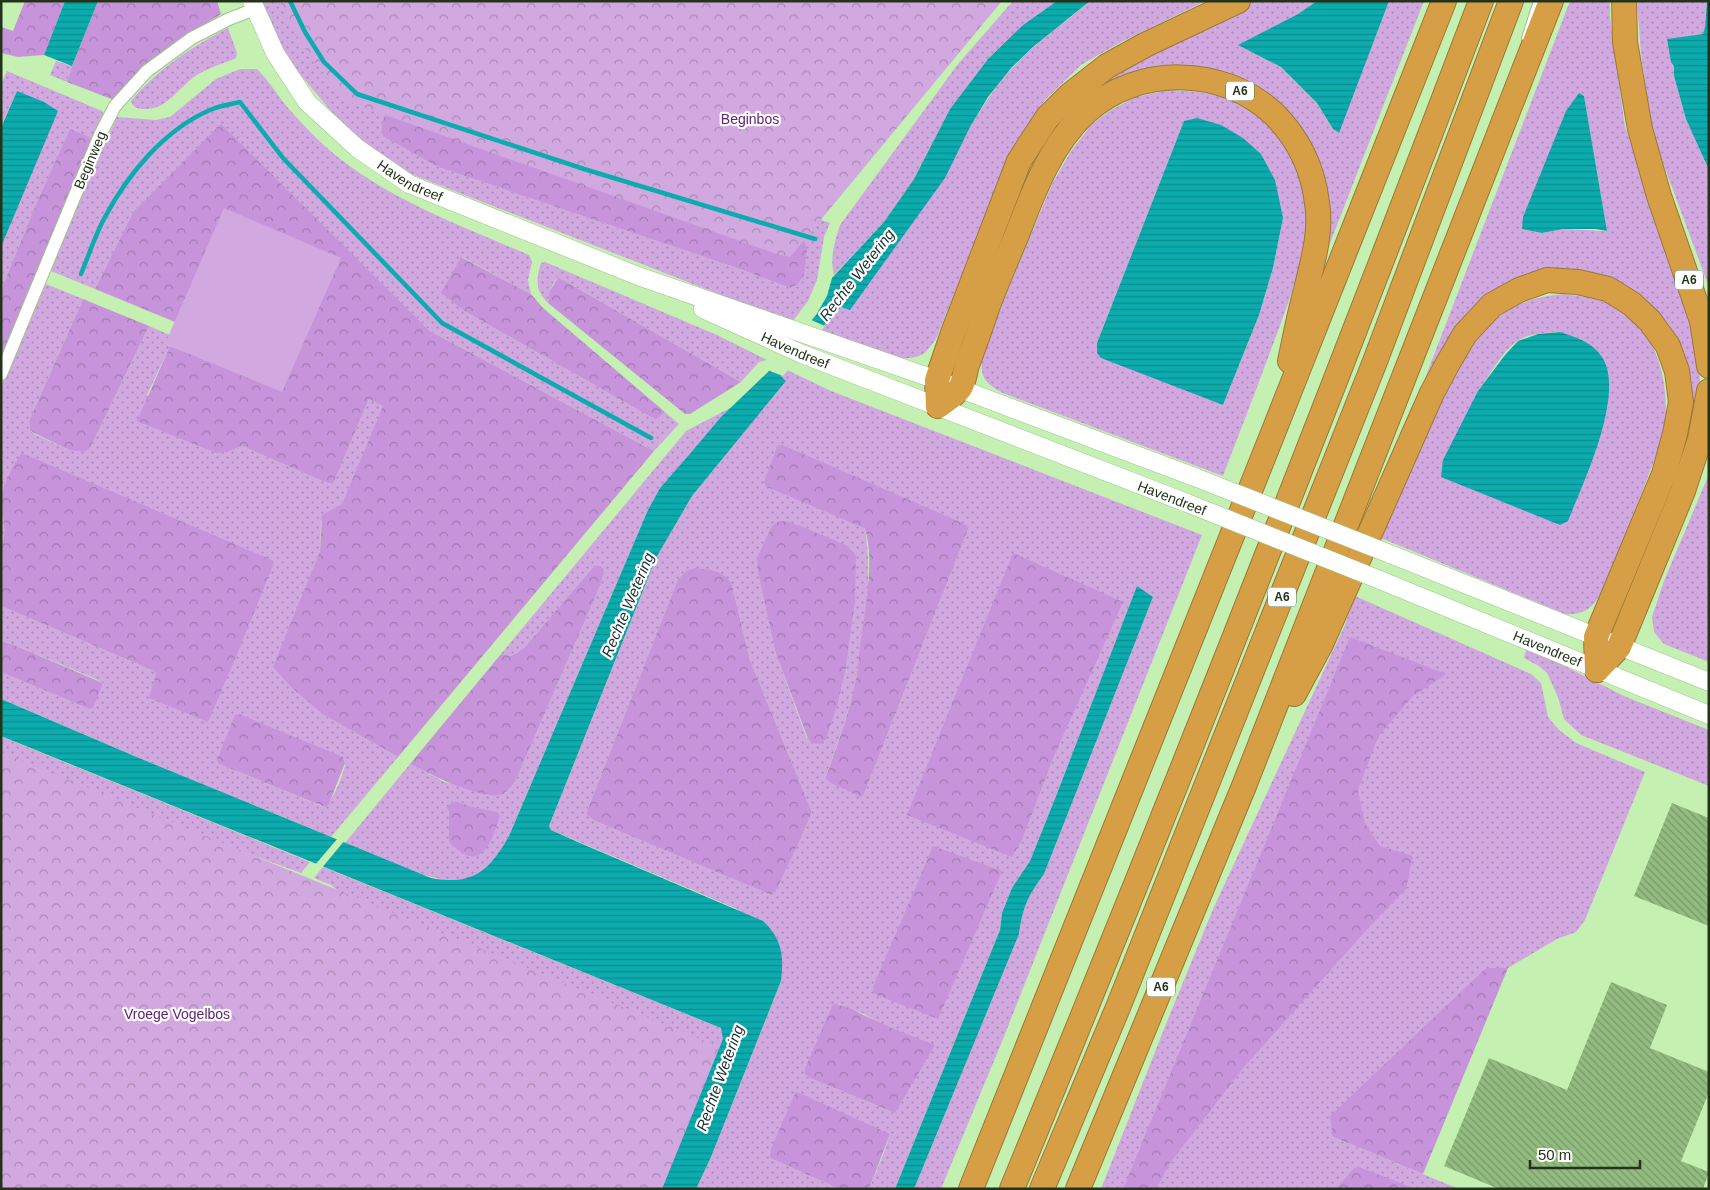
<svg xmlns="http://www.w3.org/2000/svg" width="1710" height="1190" font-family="Helvetica,sans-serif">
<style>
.grass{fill:url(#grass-dots);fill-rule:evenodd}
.forest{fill:url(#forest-crowns)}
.park{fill:url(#park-crowns)}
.garden{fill:#d1a9e0}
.water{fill:url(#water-rules)}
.pier{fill:#c4f0b2}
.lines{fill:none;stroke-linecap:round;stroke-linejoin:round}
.stream{stroke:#0babae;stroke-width:4.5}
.building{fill:url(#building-back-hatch)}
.lane-casing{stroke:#9bc588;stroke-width:8}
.street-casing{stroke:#9bc588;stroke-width:14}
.secondary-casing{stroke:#9bc588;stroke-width:19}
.highway-casing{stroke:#987936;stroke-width:26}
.lane{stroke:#fff;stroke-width:6}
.street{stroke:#fff;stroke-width:12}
.secondary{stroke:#fff;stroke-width:18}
.highway{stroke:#d79f45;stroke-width:24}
.secondary-bridge-casing{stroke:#9bc588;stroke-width:19;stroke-linecap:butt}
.secondary-bridge{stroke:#fff;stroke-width:18}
.labels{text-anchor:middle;stroke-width:4.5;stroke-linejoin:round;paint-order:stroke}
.shield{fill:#fff;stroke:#64705f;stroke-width:1}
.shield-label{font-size:12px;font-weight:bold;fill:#22331a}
.park-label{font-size:14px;fill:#602275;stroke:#fff}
.street-label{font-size:14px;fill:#22331a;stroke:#fff}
.water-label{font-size:15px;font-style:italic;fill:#172e2e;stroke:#fff}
</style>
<defs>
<pattern id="grass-dots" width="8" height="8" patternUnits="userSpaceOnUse" patternTransform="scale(1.25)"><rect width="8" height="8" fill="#d1a9e0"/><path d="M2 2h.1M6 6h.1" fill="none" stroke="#a98ab5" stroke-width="1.8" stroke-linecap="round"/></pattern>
<pattern id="forest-crowns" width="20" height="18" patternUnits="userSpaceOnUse" patternTransform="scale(1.25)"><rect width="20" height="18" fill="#c794db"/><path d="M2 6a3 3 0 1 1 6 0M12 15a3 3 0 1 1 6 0" fill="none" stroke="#a179b1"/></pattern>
<pattern id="park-crowns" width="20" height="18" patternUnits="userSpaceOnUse" patternTransform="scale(1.25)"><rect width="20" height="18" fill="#d1a9e0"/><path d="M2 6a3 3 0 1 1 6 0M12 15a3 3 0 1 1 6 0" fill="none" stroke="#a98ab5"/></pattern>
<pattern id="water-rules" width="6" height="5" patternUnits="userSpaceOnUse" patternTransform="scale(1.25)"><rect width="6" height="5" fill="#0babae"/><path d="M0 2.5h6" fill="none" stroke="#0b8c8d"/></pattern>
<pattern id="building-back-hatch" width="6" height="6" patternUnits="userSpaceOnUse" patternTransform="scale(1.25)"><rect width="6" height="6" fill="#93bc80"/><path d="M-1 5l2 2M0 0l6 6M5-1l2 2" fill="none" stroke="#789968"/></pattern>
</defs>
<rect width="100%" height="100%" fill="#c4f0b2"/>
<g class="grass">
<path d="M262 1H307L719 185 830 223 824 237 817 280 808 301 793 321 757 309 411 174 361 140 341 123 294 67 272 30ZM425 159 797 285 790 288 737 268 438 167Z"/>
<path d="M1013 1H1057L1023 25 988 59 950 109 914 179 884 222 834 275C830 257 834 243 840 225L958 64Z"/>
<path d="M1090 1H1206L1123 41 1081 65 1044 101 1024 132 1003 173 936 339C932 344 928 350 923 354 901 369 843 340 819 332L841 307 970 127C983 106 996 85 1013 67 1036 42 1065 23 1090 1Z"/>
<path d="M1248 1H1317L1298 14 1239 45 1281 67 1317 103 1333 129 1338 133 1389 1H1424L1313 287 1323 242 1288 120 1182 72 1076 115 966 345 960 343 1050 138 1105 79Z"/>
<path d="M1570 1H1610V17L1625 127 1692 316 1700 381 1694 427 1674 493 1626 611 1622 609 1678 464 1690 427 1692 405V381L1685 358 1618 288 1502 291 1374 511ZM1584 97 1607 231 1563 229 1542 233 1522 229Z"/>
<path d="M1637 1H1707L1705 27 1703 34 1667 40 1674 66V76L1686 118 1709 170V287L1653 136 1641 54Z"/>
<path d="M228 28 237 53 236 58 232 60C220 64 207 69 197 75 178 87 167 111 143 109 137 109 133 107 131 101 158 69 191 47 228 28Z"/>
<path d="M56 61 72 66 67 82 50 75Z"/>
<path d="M240 69H257C267 79 275 91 283 102 298 120 321 144 339 158 395 202 464 227 529 255L532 262 528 280 531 294 462 257 442 293 466 312 656 420 665 412 679 424 654 451 430 331 221 125 133 212 95 289 51 271 81 196 117 117 156 120 170 117 216 79Z"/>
<path d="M7 71 102 111 104 116 94 139 70 130 36 204 1 290V247L57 111 17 91 1 127V84Z"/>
<path d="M1168 90C1186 91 1204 91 1221 97 1237 103 1261 116 1272 129 1294 155 1309 193 1306 228 1302 270 1284 315 1269 355 1254 396 1238 436 1223 476L1003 393C982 382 980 375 982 352L1052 184 1071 151 1092 124 1111 110 1136 97ZM1184 121 1283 218 1273 268 1259 315 1223 405 1097 353V343Z"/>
<path d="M545 262 717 335 767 360 759 362 741 382 558 277C551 284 550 293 548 303 535 290 536 280 541 263Z"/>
<path d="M46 284 83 299 29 421 30 430 34 434 69 450 89 448 94 440 149 326 170 335 166 344 170 346 147 395 228 452 242 446 327 483 333 484 369 399 384 406 342 504 321 522 320 551 308 582 324 715 398 757 331 837 139 758 1 699V672L89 709 103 683 96 679 12 644 1 641V606L154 671 199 719 1 497V387ZM343 757C344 760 345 762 345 765 343 775 332 803 324 807L219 764Z"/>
<path d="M1563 294C1579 296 1596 298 1611 304 1653 323 1667 372 1666 414 1665 436 1652 466 1644 487 1631 519 1619 551 1606 583 1597 602 1589 616 1565 614L1381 538C1397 500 1414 463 1431 426 1446 392 1468 338 1499 316 1519 302 1539 296 1563 294ZM1560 332 1589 344 1608 406 1594 454 1478 391C1489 376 1502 352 1517 341 1529 333 1546 333 1560 332Z"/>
<path d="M785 369 831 391 1202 535 1003 1039 941 1189H914L1019 934C1023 906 1028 896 1044 874L1153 597 1137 587 1058 791 1030 861 1012 888 1002 913 1000 930 895 1189H869L883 1155 890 1134 770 1158 839 1189H696L711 1157 781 981 737 909 551 830 549 826 656 558 692 496 786 381 781 376ZM779 445H783L969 527 864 794 861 796 825 779 843 727 855 687 868 594V556L866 534 864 528 764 481ZM1014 553 1055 754 1023 838ZM686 571 732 585 750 660 812 812 798 845 775 893 771 895 595 821 587 811 678 579ZM758 573 855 603 846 668 838 703 807 739 775 651ZM933 846 873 992 874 987ZM839 1004 864 1014 874 1020 895 1113 810 1078 805 1075Z"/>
<path d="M732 407 660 488 648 510 509 836C499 854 486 874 464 880 439 887 370 854 345 843L410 764 445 782 506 793 516 780 600 586 594 566 524 648 511 656 501 654 686 431ZM456 801 473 807 449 841V814L447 805Z"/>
<path d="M1709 474V662L1664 644 1654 632 1652 617 1664 581Z"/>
<path d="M1 502C4 518 7 532 1 548Z"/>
<path d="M1355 596 1531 674 1541 683 1548 717 1558 729 1576 743 1645 772 1585 920 1576 932 1557 939 1508 968H1486L1333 1137 1459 1189H1416L1354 1168 1335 1189H1101L1168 1019 1214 907 1344 627Z"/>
<path d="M1527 647 1626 697 1709 730V786L1581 735 1564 719 1558 697 1547 673 1539 666 1524 658Z"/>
<path d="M1 736 22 745 310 862 301 873 137 813 1 773Z"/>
<path d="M323 867 721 1028 724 1039 663 1189H638L339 892 331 885 314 878Z"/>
</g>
<g class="forest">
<path d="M25 1H65L44 55 18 57 1 53V27L13 31Z"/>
<path d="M98 1H217L221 14 183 38 114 100 67 82 72 66Z"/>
<path d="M390 108 793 229 804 240 807 250 804 275 797 285 790 288 737 268 438 167 383 136C380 125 383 117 390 108Z"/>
<path d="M221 124 430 331 654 451 398 757 324 715 292 688 273 667 320 551 322 515 342 504 383 406 369 399 333 484 327 483 242 446 228 452 216 453 137 421 170 346 188 353 225 208 175 322 95 289 133 212Z"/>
<path d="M70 129 94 139 1 358V290L36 204Z"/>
<path d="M461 257 531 294 543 308 665 412 656 420 466 312 441 293Z"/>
<path d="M558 277 741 382 690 414H685L548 303 550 291Z"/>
<path d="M83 299 149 326 94 440 89 449 84 452 69 450 34 433 30 430 29 421Z"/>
<path d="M778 445H783L958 521 969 527 864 794 861 797 831 783 825 779C836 749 847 719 854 688 858 674 858 660 860 646 864 618 876 552 864 528L765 486 764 481Z"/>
<path d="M22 453 272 560 274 563 236 657 208 722 149 698 156 674 154 671 1 606V548C8 527 2 519 1 500 1 490 15 460 22 453Z"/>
<path d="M785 521 798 525 848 546 856 556 855 603 846 668 838 703 826 739 820 744 813 743 808 739 775 651 758 573 757 558 772 526 777 522Z"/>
<path d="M1013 553 1123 602 1055 754 1023 838 1012 857 907 815Z"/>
<path d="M594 566H601L604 572 600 586 516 780C513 784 508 792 503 794 486 802 427 773 410 764L501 654 511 656 524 648Z"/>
<path d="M695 568C712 570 723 570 732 585L750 660 812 812 798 845 775 893 771 895 595 821 587 815V811L678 579 686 571Z"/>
<path d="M1350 637 1446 674 1412 697 1378 737 1358 790 1365 823 1380 846 1413 856 1406 889 1370 926 1244 1067 1170 1163 1156 1189H1123Z"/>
<path d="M1 641 12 644 103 683 93 708 89 709 1 672Z"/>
<path d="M239 714 343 757 345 763 329 804 325 807 219 764 217 760 235 715Z"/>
<path d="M456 801 473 807 497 812 500 815C495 832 485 869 461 852 456 849 452 846 449 841V814L447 805Z"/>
<path d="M933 846 1002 871 938 1019 877 995 873 992V987Z"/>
<path d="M1486 968H1508L1423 1174 1333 1137 1330 1116Z"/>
<path d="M833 1004C849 1005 862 1015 876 1021 895 1030 915 1037 935 1045L895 1113 810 1078 805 1075V1068Z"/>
<path d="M797 1092 890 1134 869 1189H839L770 1158 771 1149 795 1093Z"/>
<path d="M1359 1167 1416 1189H1335L1354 1168Z"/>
</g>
<g class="park">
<path d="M280 1H1002L790 257 777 254 346 101C321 70 294 39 280 1Z"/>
<path d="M1 752 720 1047 662 1189H1Z"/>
</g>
<path class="garden" d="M224 208 341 258 282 392 165 344Z"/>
<g class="water">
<path d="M65 1H98L72 66 44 55Z"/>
<path d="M1057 1H1090L1033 47 1012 67 988 97 970 127 945 178 850 310 841 307 785 369 781 376 786 381 692 496 656 558 549 826 551 830 580 843 763 921C782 939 784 955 781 981L711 1157 696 1189H662L723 1039 721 1028 1 736V699L139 758 431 878C473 886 489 871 509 836L648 510 660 488 688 456 721 417 768 372 816 315 827 296 832 278 884 222 914 179 950 109 988 59 1023 25Z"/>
<path d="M1317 1H1389L1339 133 1333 129 1317 103 1281 67 1238 45 1298 14Z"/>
<path d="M1707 1H1709V170L1686 119 1674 76V66L1671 62 1667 39 1703 34 1705 27Z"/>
<path d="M17 91 44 102 58 111 1 247V128Z"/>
<path d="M1579 93 1584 96 1607 231 1596 229H1563L1542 233 1522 229 1523 217 1566 111Z"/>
<path d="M1197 118 1221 125 1243 138 1261 154 1275 180 1283 218 1273 268 1259 315 1223 405 1101 358 1097 353V343L1184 121Z"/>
<path d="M1560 332C1576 337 1592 342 1602 357 1626 394 1583 483 1568 521L1560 525 1441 477 1443 460 1478 391 1505 355 1518 341 1538 334Z"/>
<path d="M1137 586 1153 597 1044 874C1028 896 1023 906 1019 934L914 1189H895L1000 930 1002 913 1012 888 1030 861 1058 791Z"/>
</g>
<g class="pier">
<path d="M809 319 825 326 783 376 767 370Z"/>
<path d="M338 838 345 840 321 869 314 866Z"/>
</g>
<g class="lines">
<g class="stream">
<path d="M290 1 305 32 324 62 357 94 584 169 815 239"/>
<path d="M81 274C89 255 95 235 105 217 128 174 164 130 210 110 219 106 230 104 240 102L283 158 442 323 651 438"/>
</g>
</g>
<g class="building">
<path d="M1672 803 1709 818V926L1634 896Z"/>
<path d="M1611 982 1667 1005 1650 1048 1709 1072V1092L1681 1161 1709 1172 1703 1189H1499L1444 1166 1489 1058 1567 1090Z"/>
</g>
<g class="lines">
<defs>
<path id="lane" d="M1525 38 1537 1"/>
<path id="street" d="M1 374 100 135 115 106 147 71 192 38 229 19 255 9"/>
<g id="secondary">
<path id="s1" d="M252 1 275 53 307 102 357 148 409 184 638 276 937 380 1197 478"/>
<path id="s2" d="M703 309 802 354 1187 503"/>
<path d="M1390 554 1709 682"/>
<path id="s3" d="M1380 580 1709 715"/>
</g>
<g id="highway">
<path d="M1624 1 1625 42 1640 129 1659 196 1702 321 1709 366"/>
<path d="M938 406C945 401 955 395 960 388 964 382 965 372 967 365 974 346 981 327 987 308 996 284 1006 261 1016 237 1033 193 1050 145 1086 112 1138 65 1223 66 1274 114 1298 138 1313 169 1317 203 1322 233 1312 264 1305 294 1299 316 1295 338 1290 361"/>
<path d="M938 406 937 380 953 333 1019 161 1047 118 1070 95 1107 66 1145 45 1238 1"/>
<path d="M1597 670 1619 647 1683 491 1700 439 1709 391"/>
<path d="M1294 694 1321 644 1432 393 1448 363 1465 334 1492 305 1519 290 1547 280 1578 282 1608 289 1632 304 1650 321 1668 346 1677 371 1681 402 1675 434 1664 474 1596 637 1597 670"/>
<path d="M971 1189 1275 428 1444 1"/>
<path d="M1012 1189C1174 795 1330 399 1481 1"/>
<path d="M1042 1189 1119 1005 1374 364 1511 1"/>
<path d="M1078 1189 1244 786 1551 1"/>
</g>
</defs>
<use href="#lane" class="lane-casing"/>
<use href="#street" class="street-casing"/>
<use href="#secondary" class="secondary-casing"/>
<use href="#highway" class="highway-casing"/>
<use href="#lane" class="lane"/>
<use href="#street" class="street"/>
<use href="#secondary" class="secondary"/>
<use href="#highway" class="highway"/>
<defs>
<g id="secondary-bridge">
<path d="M1197 478 1390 554"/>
<path d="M1187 503 1380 580"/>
</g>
</defs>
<use href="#secondary-bridge" class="secondary-bridge-casing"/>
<use href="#secondary-bridge" class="secondary-bridge"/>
</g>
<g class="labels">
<g class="shield">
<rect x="1226" y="81.5" width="28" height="19" rx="4"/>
<rect x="1675" y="270.5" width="28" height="19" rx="4"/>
<rect x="1268" y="587.5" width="28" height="19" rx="4"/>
<rect x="1147" y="977.5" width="28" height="19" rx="4"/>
</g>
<g class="shield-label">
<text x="1240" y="95">A6</text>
<text x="1689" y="284">A6</text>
<text x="1282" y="601">A6</text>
<text x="1161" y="991">A6</text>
</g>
<g class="park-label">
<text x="750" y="124">Beginbos</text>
<text x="177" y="1019">Vroege Vogelbos</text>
</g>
<g class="street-label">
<text transform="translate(90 160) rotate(-67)" y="5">Beginweg</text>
<text dy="5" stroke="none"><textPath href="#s1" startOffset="246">Havendreef</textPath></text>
<text dy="5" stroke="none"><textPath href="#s2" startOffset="101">Havendreef</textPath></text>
<text transform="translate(1172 498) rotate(21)" y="5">Havendreef</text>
<text dy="5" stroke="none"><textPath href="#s3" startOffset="181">Havendreef</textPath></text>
</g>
<g class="water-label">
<text transform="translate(857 275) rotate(-52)" y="5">Rechte Wetering</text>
<text transform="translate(628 605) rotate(-67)" y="5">Rechte Wetering</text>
<text transform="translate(720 1078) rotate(-70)" y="5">Rechte Wetering</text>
</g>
</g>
<rect width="1710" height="1190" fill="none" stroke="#22331a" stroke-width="5"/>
<path d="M1530 1160v8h110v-8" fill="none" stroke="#22331a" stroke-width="2.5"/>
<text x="1538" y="1160" font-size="15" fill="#22331a" stroke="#ffffff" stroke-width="4" paint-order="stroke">50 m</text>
</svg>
